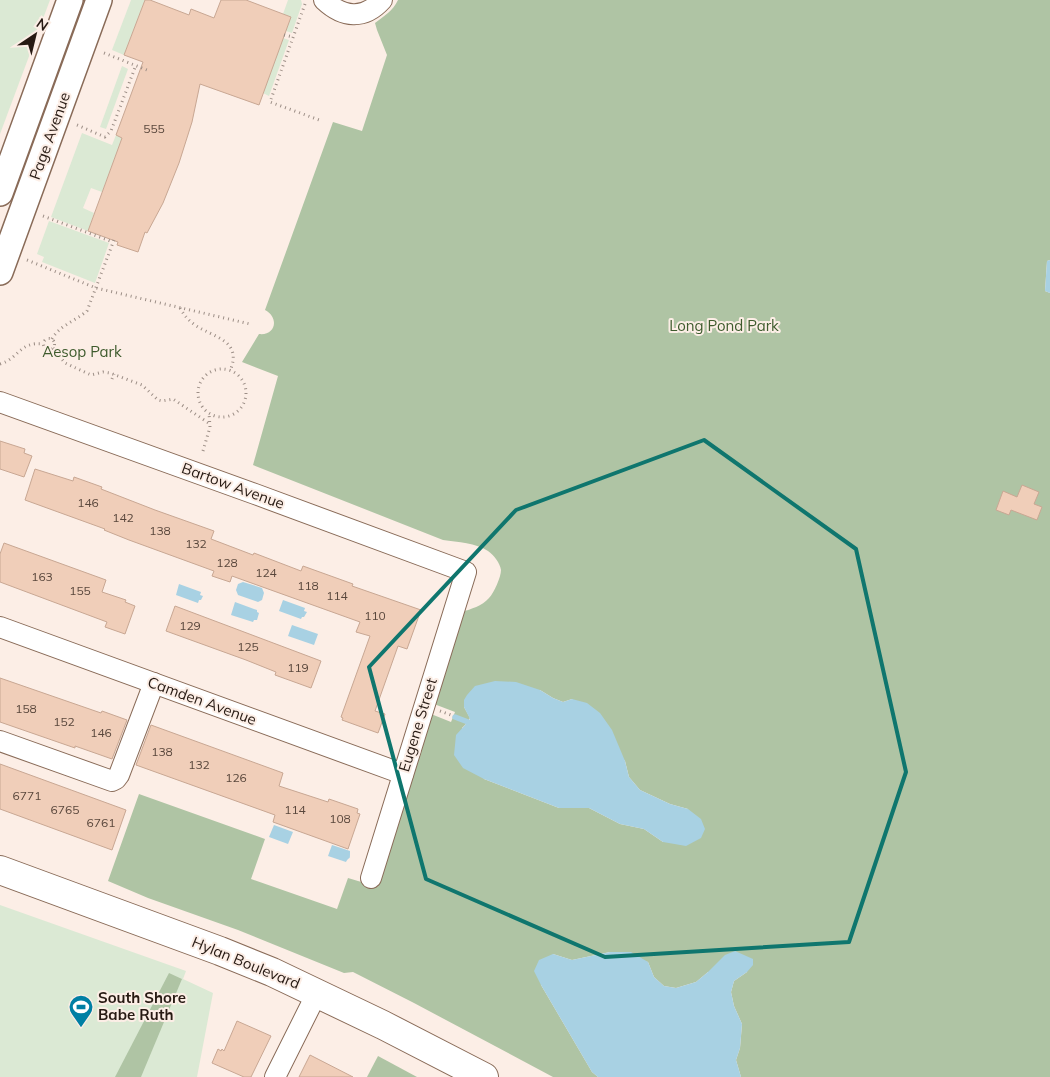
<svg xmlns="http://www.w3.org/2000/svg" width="1050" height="1077" font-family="Mulish,sans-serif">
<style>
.green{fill:#dbe9d4}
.forest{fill:#afc4a4;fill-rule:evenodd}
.water{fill:#a8d1e3}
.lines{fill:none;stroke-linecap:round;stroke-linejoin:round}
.stream{stroke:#a8d1e3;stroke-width:5.5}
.building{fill:#f0ceb9;stroke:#c8a793}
.minor-casing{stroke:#896b58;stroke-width:22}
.tertiary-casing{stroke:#896b58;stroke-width:28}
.primary-casing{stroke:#896b58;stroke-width:30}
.path{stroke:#9c8e86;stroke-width:3;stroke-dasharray:1 4;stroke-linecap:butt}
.minor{stroke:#fff;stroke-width:20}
.tertiary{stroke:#fff;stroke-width:25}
.primary{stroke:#fff;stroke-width:28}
.marked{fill:none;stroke:#0f766e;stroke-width:4;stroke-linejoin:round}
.labels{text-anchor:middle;stroke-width:4;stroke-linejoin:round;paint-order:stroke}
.number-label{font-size:12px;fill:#59473c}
.street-label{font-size:15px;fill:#271a13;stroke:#fceee6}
.park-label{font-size:15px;fill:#3e5b2d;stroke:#fceee6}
.poi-label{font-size:15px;font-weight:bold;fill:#271a13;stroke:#fceee6;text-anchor:start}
</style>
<rect width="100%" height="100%" fill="#fceee6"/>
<g class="green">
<path d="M0 0H50L0 134Z"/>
<path d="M131 0H145L124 55 112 50Z"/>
<path d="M288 0H301L302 4 292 33 286 31 291 17 283 14Z"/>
<path d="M283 38 289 40 269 96 263 93Z"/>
<path d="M122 66 128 69 106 129 100 127Z"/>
<path d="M82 133 112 145 116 135 122 138 102 192 91 188 83 208 94 213 88 231 51 217Z"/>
<path d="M49 221 109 243 95 283 42 262 44 257 37 254Z"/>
<path d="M0 905 186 971 183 979 213 993 197 1077H0Z"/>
</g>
<g class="forest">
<path d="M398 0H1050V260L1047 261 1045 291 1050 293V1077H741L736 1060 740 1048 742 1024 734 1006 731 992 734 981 747 972H708L696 982 676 988 664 986 654 977 648 962 610 952 572 960 553 954 541 985 592 1072 598 1077H553L414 1003 353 972 344 973 238 930 148 898 108 881 139 794 265 839 251 879 337 909 348 878 378 887 431 714 451 722 455 712 434 704 462 612C471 609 482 606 489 598 494 593 501 577 501 570 500 563 494 555 488 551 476 543 458 542 443 540L253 465 278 376 242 362 259 334C275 336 280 318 265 310L333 122 362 131 387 55 377 30 375 23C384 16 393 11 398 0ZM540 690 553 698 563 702 572 699 625 761 629 777 640 790 670 804 688 809 663 842 644 829 620 824 589 808H559L484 779 462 728 466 724 470 718 464 707Z"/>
<path d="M169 973 182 979 141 1077H115Z"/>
<path d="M378 1056 417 1077H367Z"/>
</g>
<g class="water">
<path d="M1050 260V293L1045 291 1047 261Z"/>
<path d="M243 582 262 588 264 593 262 600 258 602 238 595 236 590 238 584Z"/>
<path d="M179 584 201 592 200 595 203 596 201 600H199L198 603 176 595Z"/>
<path d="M283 600 305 608 304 611 307 612 304 617H302L301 619 279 611Z"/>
<path d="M235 602 257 610V612L259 613 257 620H254L253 622 231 615Z"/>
<path d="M292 625 318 634 314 645 288 636Z"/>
<path d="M495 681 516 682 540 690 553 698 563 702 572 699 587 703 600 713 612 730 625 761 629 777 640 790 670 804 688 809 701 819 705 829 701 838 686 846 663 842 644 829 620 824 589 808H559L484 779 463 768 454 755 456 735 466 724 470 719 464 707V700L467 695 475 686Z"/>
<path d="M274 825 293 832 288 844 269 837Z"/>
<path d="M332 845 350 851C350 862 350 855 346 862L328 856Z"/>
<path d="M735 951 753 959V965L747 972 734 981 731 992 734 1006 742 1024 740 1048 736 1060 741 1077H598L592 1072 541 985 534 971 539 960 553 954 572 960 610 952H631L648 962 654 977 664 986 676 988 696 982 708 972 725 955Z"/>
</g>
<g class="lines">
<path class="stream" d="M455 717 468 722"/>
</g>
<g class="building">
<path d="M145 0H150L189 15 191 9 214 18 221 0H246L291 17 259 105 200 84 192 122 179 163 163 203 147 233 145 232 138 252 117 245 118 242 88 231 122 138 116 135 143 62 124 55Z"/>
<path d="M0 441 25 449 24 453 32 456 24 477 0 469Z"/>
<path d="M35 469 73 481 74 477 102 487 101 489 155 510 214 531 211 539 253 555 254 553 301 571 303 566 353 584 352 586 421 610 407 649 398 646 375 711 385 714 378 733 342 720 343 718 341 717 370 636 356 632 360 622 232 576 230 582 212 576 214 571 129 540 104 530 105 529 25 500Z"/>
<path d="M1022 485 1039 492 1034 504 1042 507 1037 520 1011 510 1009 515 996 510 1003 491 1017 497Z"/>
<path d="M4 543 106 580 102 592 126 600 125 602 135 606 125 634 105 627 107 622 0 582V554Z"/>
<path d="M175 606 321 661 311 688 275 675 276 672 246 660 166 631Z"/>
<path d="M0 678 101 713 102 711 127 720 112 759 75 746V748L0 722Z"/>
<path d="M151 725 283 773 279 786 328 802 329 799 358 809 357 813 360 814 348 849 273 822 275 815 136 765Z"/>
<path d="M0 764 126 810 112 850 0 809Z"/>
<path d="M237 1021 271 1036 251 1077H244L212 1063 218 1049 221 1051 222 1049 224 1051Z"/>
<path d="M310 1055 353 1077H299Z"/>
</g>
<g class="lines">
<defs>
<g id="minor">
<path d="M324 0C343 18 364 20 382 0"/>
<path d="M0 402 255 494 466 572 371 878"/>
<path d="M0 627 403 774"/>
<path d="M0 741 112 781 116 779 119 775 154 683"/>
<path d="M275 1077 317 993"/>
</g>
<g id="tertiary">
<path d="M0 193 70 0"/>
<path d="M0 272 99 0"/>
</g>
<path id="primary" d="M0 870 220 951 272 972 383 1025 484 1077"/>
</defs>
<use href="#minor" class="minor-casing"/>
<use href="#tertiary" class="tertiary-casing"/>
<use href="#primary" class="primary-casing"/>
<g class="path">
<path d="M305 4 270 102 322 121"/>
<path d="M284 35 293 37"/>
<path d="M104 53 147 70"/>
<path d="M77 125 105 137 111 131 136 65"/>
<path d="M43 216 113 242"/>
<path d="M27 260 96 288 250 324"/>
<path d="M180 308C184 315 188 320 195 325 214 338 243 340 230 371"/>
<circle cx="49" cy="344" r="5.5"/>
<path d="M52 339C59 326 75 321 87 311L114 240"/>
<path d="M53 348 65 363 91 375 103 372 110 373 142 385 158 400 162 401 173 399 210 424"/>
<path d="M0 364C20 358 19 341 44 344"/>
<circle cx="222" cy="393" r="24"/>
<path d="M112 379 114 374"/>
<path d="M203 451 210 427 209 413"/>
<path d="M440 711 451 715"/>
</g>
<use href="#minor" class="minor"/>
<use href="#tertiary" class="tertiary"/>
<use href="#primary" class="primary"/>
</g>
<path class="marked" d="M704 440 856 549 906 772 849 942 605 957 426 879 369 667 516 510Z"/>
<defs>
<symbol id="stadium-pin" viewBox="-11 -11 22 30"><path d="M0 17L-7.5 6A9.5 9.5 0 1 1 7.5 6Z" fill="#007fa4" stroke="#fceee6"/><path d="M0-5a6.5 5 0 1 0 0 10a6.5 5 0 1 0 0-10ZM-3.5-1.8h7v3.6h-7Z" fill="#fff"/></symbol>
</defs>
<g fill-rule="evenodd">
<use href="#stadium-pin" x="67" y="993" width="28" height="38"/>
</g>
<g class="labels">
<g class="number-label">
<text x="154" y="133">555</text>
<text x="88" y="507">146</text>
<text x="123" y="522">142</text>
<text x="160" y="535">138</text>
<text x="196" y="548">132</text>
<text x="227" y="567">128</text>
<text x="266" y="577">124</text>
<text x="42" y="581">163</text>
<text x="308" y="590">118</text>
<text x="80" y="595">155</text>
<text x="337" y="600">114</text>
<text x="375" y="620">110</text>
<text x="190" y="630">129</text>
<text x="248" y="651">125</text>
<text x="298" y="672">119</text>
<text x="26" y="713">158</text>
<text x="64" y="726">152</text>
<text x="101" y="737">146</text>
<text x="162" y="756">138</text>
<text x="199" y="769">132</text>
<text x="236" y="782">126</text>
<text x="27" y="800">6771</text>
<text x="65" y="814">6765</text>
<text x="295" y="814">114</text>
<text x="340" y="823">108</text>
<text x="101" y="827">6761</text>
</g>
<g class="street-label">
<text transform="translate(50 136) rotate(-70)" y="5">Page Avenue</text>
<text transform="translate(233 486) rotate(20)" y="5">Bartow Avenue</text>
<text transform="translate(202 701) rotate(20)" y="5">Camden Avenue</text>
<text transform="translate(418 725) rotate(-73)" y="5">Eugene Street</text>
<text transform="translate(246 963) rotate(22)" y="5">Hylan Boulevard</text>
</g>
<g class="park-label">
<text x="724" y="331">Long Pond Park</text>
<text x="82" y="357">Aesop Park</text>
</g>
<g class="poi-label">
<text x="98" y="1003">South Shore<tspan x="98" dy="17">Babe Ruth</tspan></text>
</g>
</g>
<g transform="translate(35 35) rotate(35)" stroke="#fceee6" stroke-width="4" paint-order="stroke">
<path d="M0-4L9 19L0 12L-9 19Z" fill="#271a13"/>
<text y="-8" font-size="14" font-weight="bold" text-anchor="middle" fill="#271a13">N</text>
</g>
</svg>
